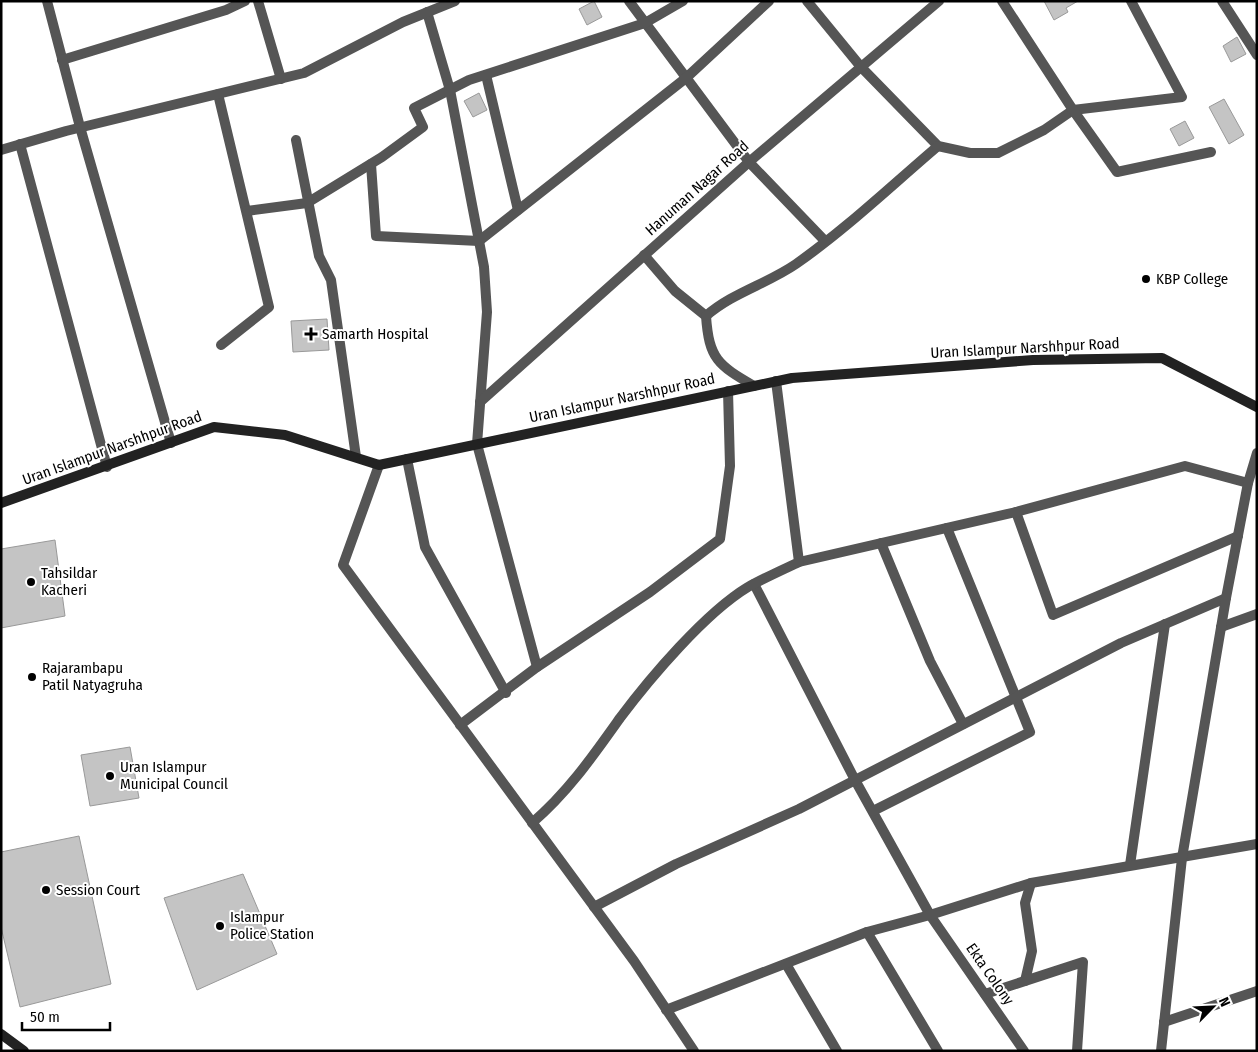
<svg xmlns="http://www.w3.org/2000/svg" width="1258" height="1052" font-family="'Fira Sans Condensed',sans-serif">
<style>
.building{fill:#c4c4c4;stroke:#999}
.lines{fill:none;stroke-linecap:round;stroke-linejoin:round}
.minor{stroke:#555;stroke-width:10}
.tertiary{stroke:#555;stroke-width:10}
.secondary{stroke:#222;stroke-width:10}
.poi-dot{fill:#000;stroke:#fff;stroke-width:2}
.labels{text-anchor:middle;stroke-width:4;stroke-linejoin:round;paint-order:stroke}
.street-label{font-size:15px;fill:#000;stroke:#fff}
.poi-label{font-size:15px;fill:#000;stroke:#fff;text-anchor:start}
</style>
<rect width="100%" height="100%" fill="#fff"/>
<g class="building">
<path d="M594 1 602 17 587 25 579 9Z"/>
<path d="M1044 1H1078L1066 8 1068 12 1054 20Z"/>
<path d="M1237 37 1246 54 1231 62 1223 46Z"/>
<path d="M479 93 487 110 473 117 464 101Z"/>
<path d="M1224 99 1244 135 1229 144 1209 107Z"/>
<path d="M1185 121 1194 138 1179 146 1170 129Z"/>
<path d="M327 319 329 350 293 352 291 321Z"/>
<path d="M55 540 65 616 1 628V549Z"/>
<path d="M130 747 139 798 90 806 81 755Z"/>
<path d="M79 836 111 984 20 1007 1 927V852Z"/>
<path d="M243 874 277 954 197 990 164 898Z"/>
</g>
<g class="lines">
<g class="minor">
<path d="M47 1 80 127 171 443"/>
<path d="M258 1 281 79"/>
<path d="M629 1 749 162 825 241"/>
<path d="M807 1 861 67 938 146 970 153H998L1044 130 1073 110 1182 97 1131 1"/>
<path d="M1002 1 1073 110 1117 172 1211 152"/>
<path d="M1222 1 1257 55"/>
<path d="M427 12 450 90 484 267 487 312 477 444 537 667"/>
<path d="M62 60 226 10 245 1"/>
<path d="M486 75 518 210"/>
<path d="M218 94 269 307 221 345"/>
<path d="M296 140 319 256 331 280 356 457"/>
<path d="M20 144 107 467"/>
<path d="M1 150 66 131 304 73 403 22 455 1"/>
<path d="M371 164 376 236 479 241 686 78 769 1"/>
<path d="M247 211 307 203 382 157 423 127 414 108 469 80 645 23 683 1"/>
<path d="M644 255 675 291 706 316C709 359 718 365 754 386"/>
<path d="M706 316C732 293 767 284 796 264 846 229 891 186 938 146"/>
<path d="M480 402 749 162 939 1"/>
<path d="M407 459 425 547 506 693"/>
<path d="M379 465 343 565 634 961 694 1051"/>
<path d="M1016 512 1053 615 1238 536"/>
<path d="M881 543 930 661 963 724"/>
<path d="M799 562 1016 512 1185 466 1248 483"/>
<path d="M754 584 855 780 930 915 1024 1051"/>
<path d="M1221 627 1257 614"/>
<path d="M460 725 537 667 650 592 720 539 730 466 728 391"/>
<path d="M873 811 1030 732 947 528"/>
<path d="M532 823C568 792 593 756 620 718 650 678 705 613 748 587 764 578 782 570 799 562L776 381"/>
<path d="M1130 865 1165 624"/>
<path d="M594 907 676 864 799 809 1121 643 1226 598"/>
<path d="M867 932 938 1051"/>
<path d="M786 964 837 1051"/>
<path d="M1025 981 1032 951 1025 903 1031 883"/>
<path d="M985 994 1083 962 1077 1051"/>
<path d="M666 1010 867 932 930 915 1031 883 1257 844"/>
<path d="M1164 1022 1257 991"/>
</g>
<path class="tertiary" d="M1161 1051 1182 858 1226 598 1248 483 1257 453"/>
<g class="secondary">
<path d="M1 503 214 427 285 435 379 465 792 378 1033 360 1162 358 1257 407"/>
<path d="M1 1034 24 1051"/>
</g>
</g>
<g class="poi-dot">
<circle cx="1146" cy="279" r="5"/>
<path d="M308.5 326.5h5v5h5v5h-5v5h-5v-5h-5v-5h5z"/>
<circle cx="31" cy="582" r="5"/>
<circle cx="32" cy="677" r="5"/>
<circle cx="110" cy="776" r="5"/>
<circle cx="46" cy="890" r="5"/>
<circle cx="220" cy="926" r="5"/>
</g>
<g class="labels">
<g class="street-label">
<text transform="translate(697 188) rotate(-42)" y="5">Hanuman Nagar Road</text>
<text transform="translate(1025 348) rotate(-3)" y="5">Uran Islampur Narshhpur Road</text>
<text transform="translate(622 398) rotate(-12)" y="5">Uran Islampur Narshhpur Road</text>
<text transform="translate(112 448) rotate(-20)" y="5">Uran Islampur Narshhpur Road</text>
<text transform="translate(990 974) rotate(55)" y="5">Ekta Colony</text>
</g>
<g class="poi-label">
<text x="1156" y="284">KBP College</text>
<text x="322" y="339">Samarth Hospital</text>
<text x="41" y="578">Tahsildar<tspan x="41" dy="17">Kacheri</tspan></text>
<text x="42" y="673">Rajarambapu<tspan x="42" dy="17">Patil Natyagruha</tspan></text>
<text x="120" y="772">Uran Islampur<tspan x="120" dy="17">Municipal Council</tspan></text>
<text x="56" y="895">Session Court</text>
<text x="230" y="922">Islampur<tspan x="230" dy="17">Police Station</tspan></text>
</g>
</g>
<rect width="1258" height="1052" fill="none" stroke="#000000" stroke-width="5"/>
<g transform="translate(1213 1007) rotate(66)" stroke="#ffffff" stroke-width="4" paint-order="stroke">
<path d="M0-4L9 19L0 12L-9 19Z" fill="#000000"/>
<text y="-8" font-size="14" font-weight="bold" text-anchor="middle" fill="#000000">N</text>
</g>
<path d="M22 1022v8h88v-8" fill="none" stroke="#000000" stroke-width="2.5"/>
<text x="30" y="1022" font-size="15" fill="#000000" stroke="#ffffff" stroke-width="4" paint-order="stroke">50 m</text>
</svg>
